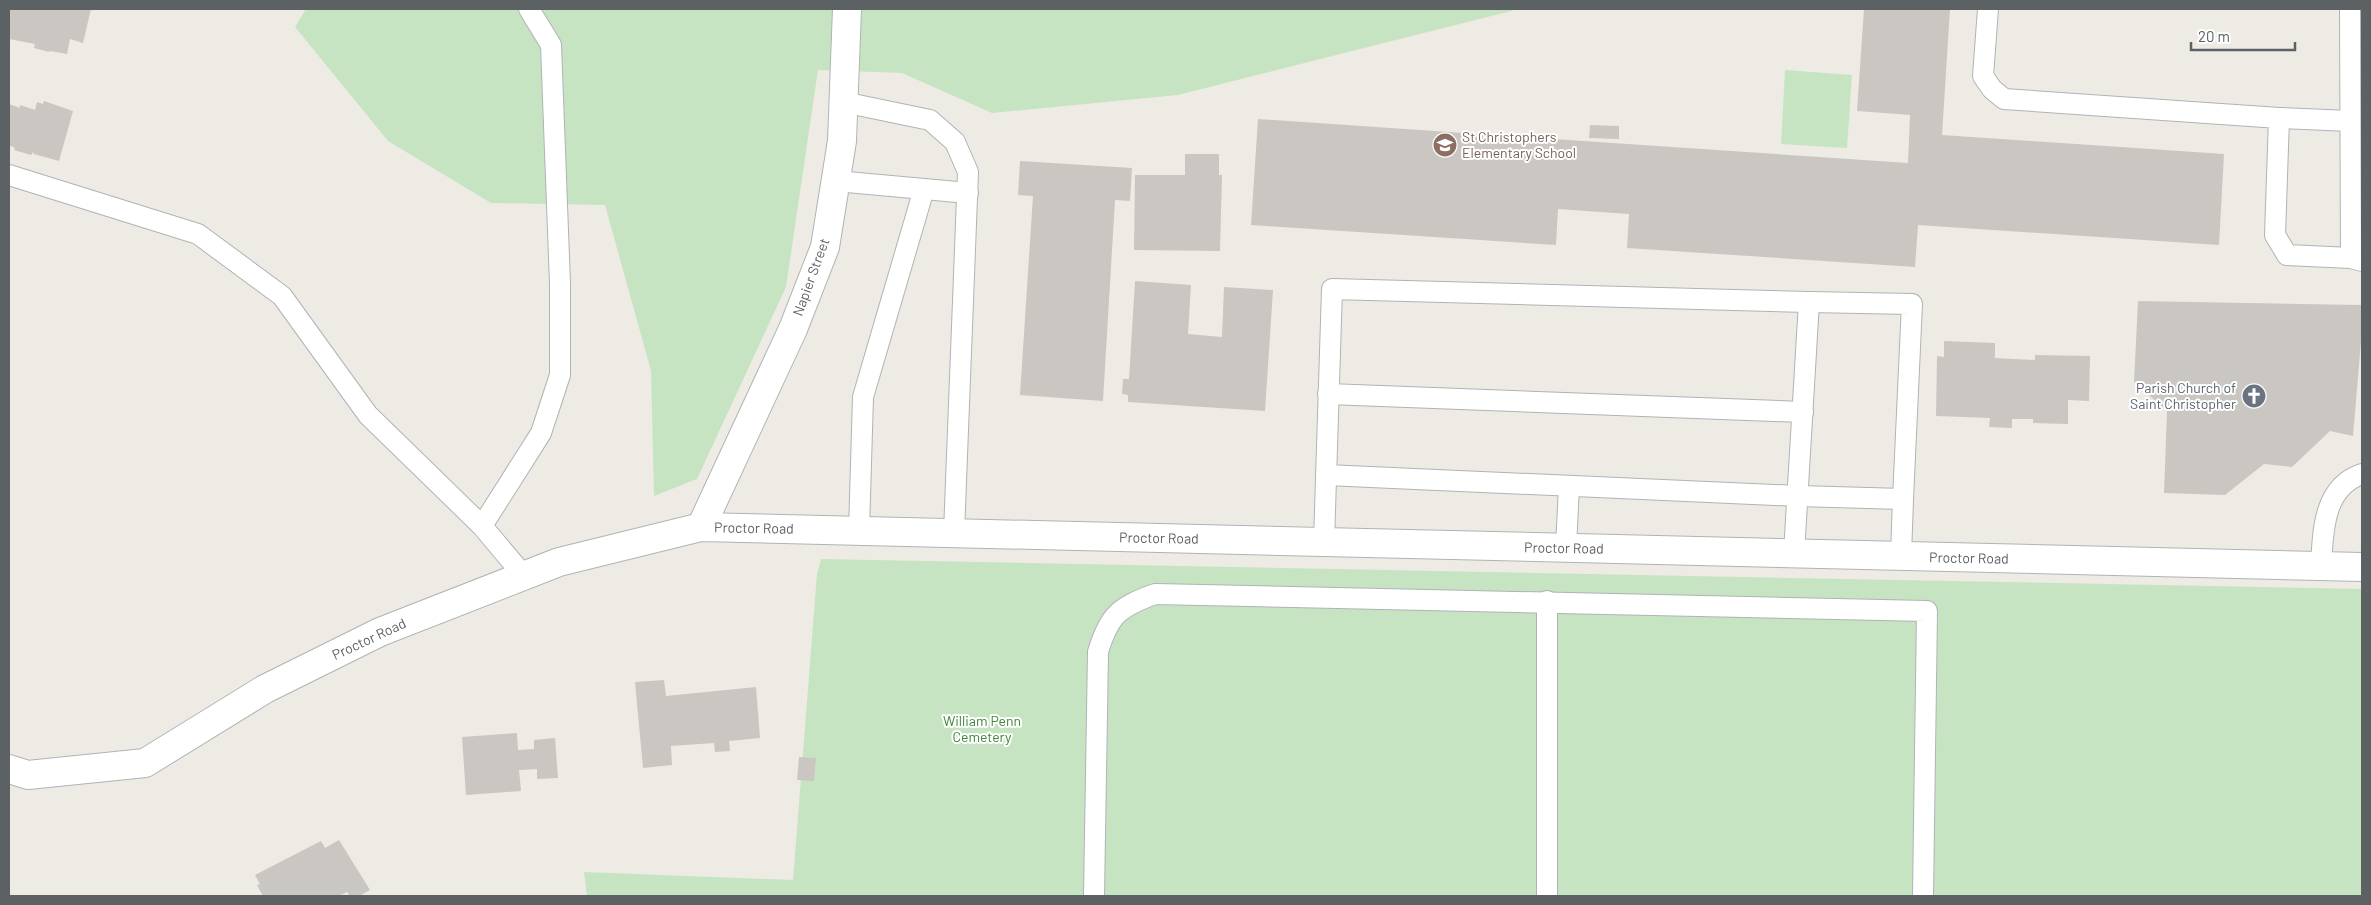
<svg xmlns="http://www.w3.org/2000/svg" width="2371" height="905" font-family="Barlow,sans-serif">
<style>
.green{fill:#c7e4c2}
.building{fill:#cac6c2}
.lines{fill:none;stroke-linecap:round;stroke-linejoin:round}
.lane-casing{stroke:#b0b3b6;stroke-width:22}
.street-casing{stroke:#b0b3b6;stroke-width:30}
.lane{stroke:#fff;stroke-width:20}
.street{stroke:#fff;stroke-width:28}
.labels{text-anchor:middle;stroke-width:4;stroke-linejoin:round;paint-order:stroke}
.education-label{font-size:14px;fill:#785e54;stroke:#fff;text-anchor:start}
.street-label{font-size:14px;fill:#5c6164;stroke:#fff}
.worship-label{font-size:14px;fill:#5b616d;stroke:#fff;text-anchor:end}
.park-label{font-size:14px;fill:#42853a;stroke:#fff}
</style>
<rect width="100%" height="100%" fill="#eeebe5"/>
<g class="green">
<path d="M306 9H1519L1178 95 992 113 902 73 818 70 786 287 697 479 654 496 651 371 605 205 491 203 388 141 295 27Z"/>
<path d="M1785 70 1852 75 1847 148 1781 144Z"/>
<path d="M821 559 2362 589V896H587L584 872 793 880 817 574Z"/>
</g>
<g class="building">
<path d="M9 9H91L83 43 70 39 67 54 50 51 49 52 34 48 35 44 9 39Z"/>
<path d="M1864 9H1950L1942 135 2224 154 2219 245 1918 225 1915 267 1627 248 1629 214 1558 209 1556 245 1251 225 1258 119 1908 163 1910 115 1857 111Z"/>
<path d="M44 101 73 111 59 161 34 154 33 152 31 155 14 150 15 148 11 146 9 148V104L20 108V105L35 110 37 102 43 104Z"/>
<path d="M1590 125 1619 126V139L1589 138Z"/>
<path d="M1185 154H1219V175H1222L1220 251 1134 250 1135 175H1185Z"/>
<path d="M1020 161 1132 168 1130 201 1115 200 1103 401 1020 395 1033 196 1018 195Z"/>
<path d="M1135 281 1191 285 1188 334 1222 337 1224 287 1273 290 1265 411 1128 402V395L1122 394 1123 379H1129Z"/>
<path d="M2138 301 2362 305V330L2353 436 2330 431 2292 467 2264 464 2225 495 2164 493 2167 411 2134 382Z"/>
<path d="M1944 341 1995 343V358L2035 360V355L2090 356 2089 401 2068 400V424L2033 423V419H2012V428L1989 427 1990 418 1936 416 1937 356 1944 357Z"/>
<path d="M664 680 666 696 756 687 760 738 729 741 730 751 715 752 714 743 671 746 672 765 643 768 635 682Z"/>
<path d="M517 733 518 750 534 749V740L555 738 558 778 537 779V769L519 770 521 791 466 795 462 737Z"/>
<path d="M799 757 816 758 814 781 797 780Z"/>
<path d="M339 840 370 890 359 896H350L347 892 339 896H263L257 885 260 884 255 875 321 841 325 848Z"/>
</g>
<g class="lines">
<defs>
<g id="lane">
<path d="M1988 9 1983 76 1992 89 2004 99 2279 118 2275 235 2287 255 2351 258 2362 261"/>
<path d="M2350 9 2351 258"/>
<path d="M843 102 930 120 955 142 968 172 954 533"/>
<path d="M2279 118 2350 121"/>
<path d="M9 175 198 234 282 296 368 415 482 526"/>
<path d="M836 181 968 193"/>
<path d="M1328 394 1803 412"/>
<path d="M1326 475 1798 496 1903 499 1912 304 1809 302"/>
<path d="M859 531 863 397 924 189"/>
<path d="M1324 542 1332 289 1809 302 1794 553"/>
<path d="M1566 548 1569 486"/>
<path d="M1901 556 1903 499"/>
<path d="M2321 566C2323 532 2323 487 2362 474"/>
<path d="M524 576 482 526 541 433 560 375V284L551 45 529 9"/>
<path d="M1094 896 1098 652C1109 615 1119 607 1155 594L1927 611 1923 896"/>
<path d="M1547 896V601"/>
</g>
<g id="street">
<path d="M701 527 793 329 825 247 842 141 847 9"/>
<path d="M9 769 28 775 145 763 265 689 380 632 559 562 701 527 2362 567"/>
</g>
</defs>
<use href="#lane" class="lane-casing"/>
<use href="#street" class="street-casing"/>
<use href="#lane" class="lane"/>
<use href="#street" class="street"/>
</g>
<defs>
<symbol id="school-disc" viewBox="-11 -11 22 22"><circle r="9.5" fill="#8d6e63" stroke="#fff"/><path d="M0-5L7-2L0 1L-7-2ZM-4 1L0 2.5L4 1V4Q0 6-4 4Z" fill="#fff"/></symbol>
<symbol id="church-disc" viewBox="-11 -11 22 22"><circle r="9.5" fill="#6b7280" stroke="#fff"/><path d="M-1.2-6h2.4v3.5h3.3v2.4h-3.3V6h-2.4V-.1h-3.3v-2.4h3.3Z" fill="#fff"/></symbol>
</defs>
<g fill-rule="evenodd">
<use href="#school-disc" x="1431" y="131" width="28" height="28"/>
<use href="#church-disc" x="2240" y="382" width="28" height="28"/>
</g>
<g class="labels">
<g class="education-label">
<text x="1462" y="142">St Christophers<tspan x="1462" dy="16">Elementary School</tspan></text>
</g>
<g class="street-label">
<text transform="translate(811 277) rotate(-70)" y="5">Napier Street</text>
<text transform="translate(754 528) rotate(1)" y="5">Proctor Road</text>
<text transform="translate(1159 538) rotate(1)" y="5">Proctor Road</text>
<text transform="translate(1564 548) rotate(1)" y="5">Proctor Road</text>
<text transform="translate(1969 558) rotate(1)" y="5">Proctor Road</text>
<text transform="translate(369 639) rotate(-25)" y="5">Proctor Road</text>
</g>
<g class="worship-label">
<text x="2236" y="393">Parish Church of<tspan x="2236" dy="16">Saint Christopher</tspan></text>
</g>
<g class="park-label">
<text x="982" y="726">William Penn<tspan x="982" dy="16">Cemetery</tspan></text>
</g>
</g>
<rect width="2371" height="905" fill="none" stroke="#5c6164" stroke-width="20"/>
<path d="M2191 42v8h104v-8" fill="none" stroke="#5c6164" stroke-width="2.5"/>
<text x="2198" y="42" font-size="15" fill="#5c6164" stroke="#ffffff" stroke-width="4" paint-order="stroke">20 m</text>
</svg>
